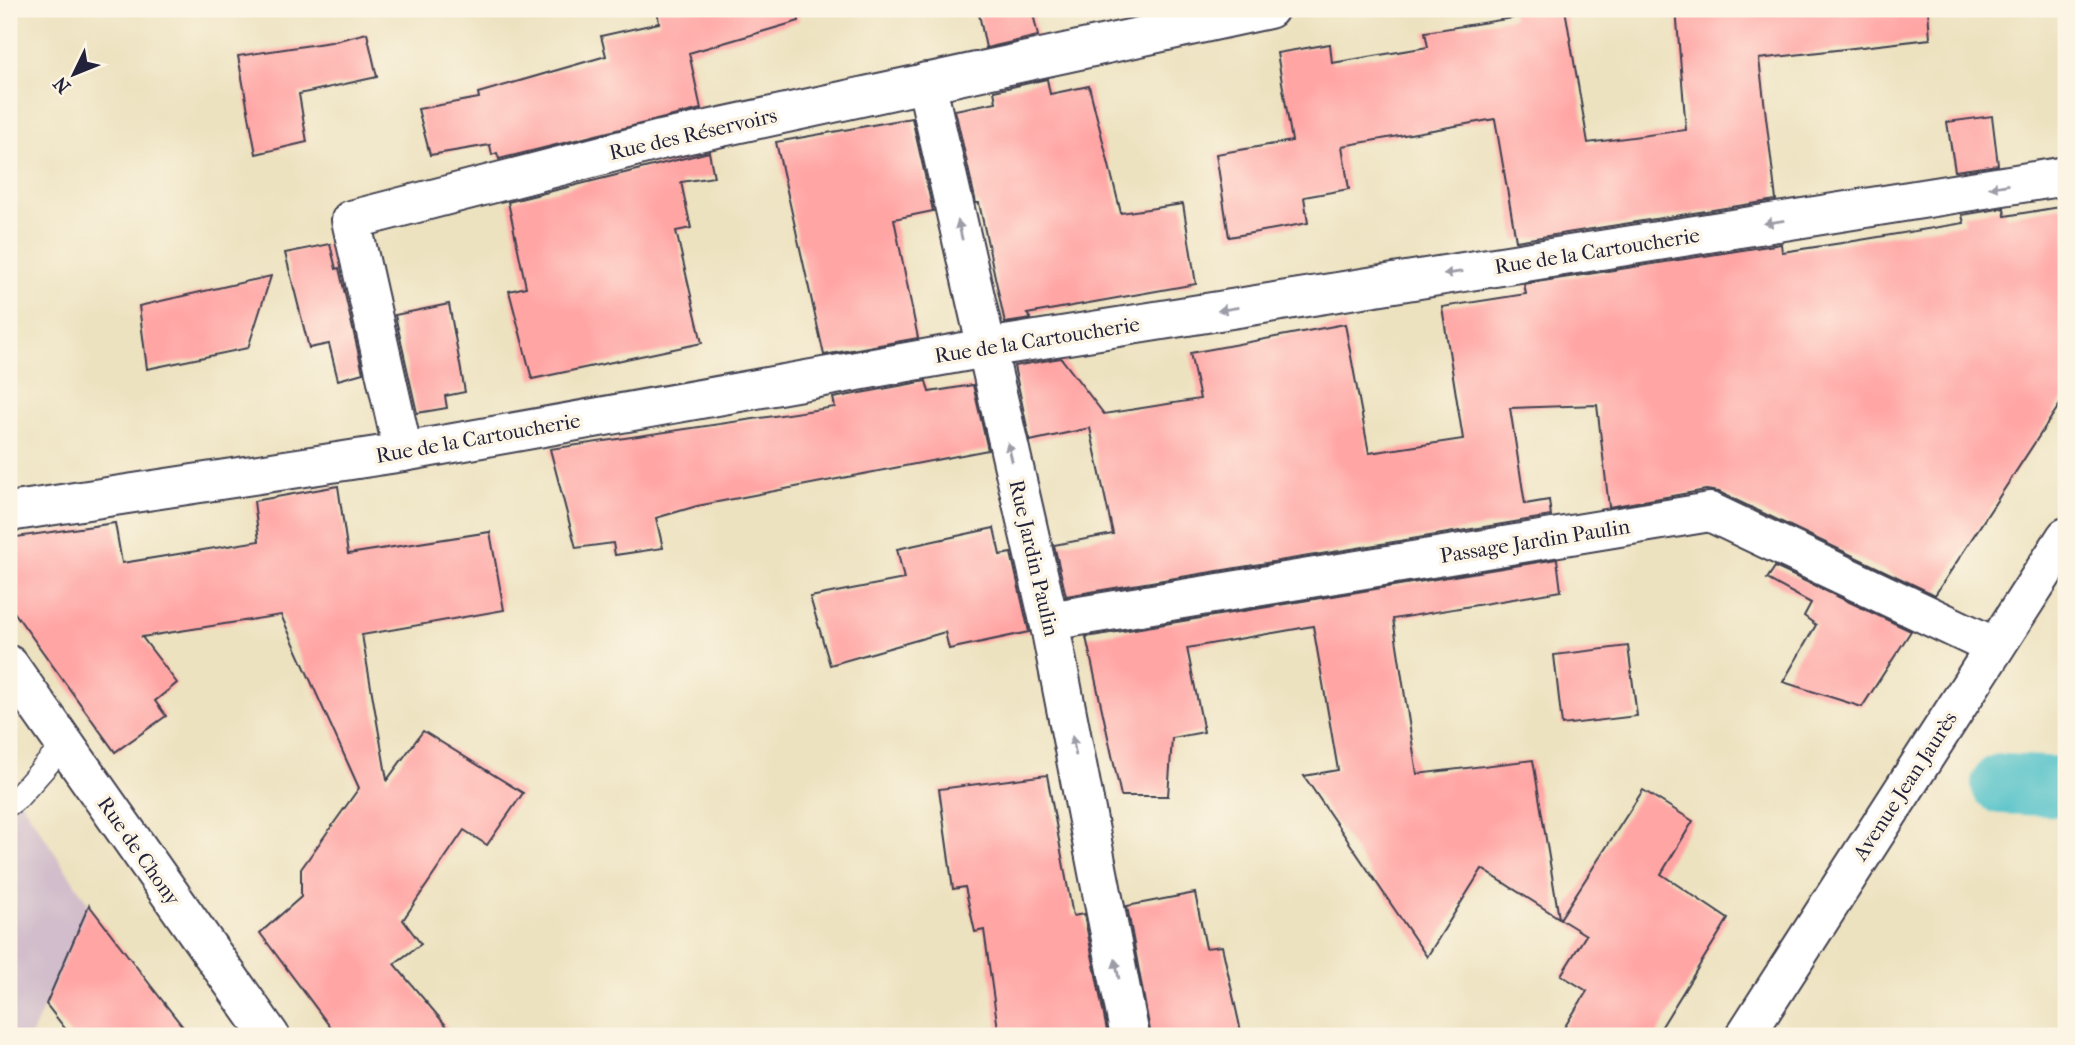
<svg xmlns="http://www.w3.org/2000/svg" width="2075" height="1045" font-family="'IM FELL French Canon',serif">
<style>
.industrial{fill:#d1bdcb}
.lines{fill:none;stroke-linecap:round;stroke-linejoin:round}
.canal{stroke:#54c2c9;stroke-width:60}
.building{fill:#ffa6a5}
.service-casing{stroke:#403f4f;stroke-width:26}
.minor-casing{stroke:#403f4f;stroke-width:42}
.primary-casing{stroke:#403f4f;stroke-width:42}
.service{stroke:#fff;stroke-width:23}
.minor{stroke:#fff;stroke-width:38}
.primary{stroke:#fff;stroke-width:38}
.oneway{fill:#9c9ca7}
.labels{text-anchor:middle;stroke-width:7;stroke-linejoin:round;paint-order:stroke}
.street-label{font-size:21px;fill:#22223b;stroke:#fcf5e5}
</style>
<rect width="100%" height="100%" fill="#fcf5e5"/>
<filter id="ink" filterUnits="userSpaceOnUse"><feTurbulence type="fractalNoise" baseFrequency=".0143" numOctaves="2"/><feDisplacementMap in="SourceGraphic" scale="14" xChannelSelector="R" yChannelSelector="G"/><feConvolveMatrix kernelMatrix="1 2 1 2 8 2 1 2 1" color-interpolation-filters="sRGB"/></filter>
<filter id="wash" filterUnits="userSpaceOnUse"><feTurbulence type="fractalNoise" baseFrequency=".00686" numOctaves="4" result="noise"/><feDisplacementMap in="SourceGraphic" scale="28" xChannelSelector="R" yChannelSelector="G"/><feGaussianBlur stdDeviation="1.57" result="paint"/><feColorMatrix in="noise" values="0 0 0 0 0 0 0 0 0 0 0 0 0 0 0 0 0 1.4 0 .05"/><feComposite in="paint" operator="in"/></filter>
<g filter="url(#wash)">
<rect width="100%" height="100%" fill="#ede2c0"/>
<path class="industrial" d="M9 783 89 905 31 1036H9Z"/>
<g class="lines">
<path class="canal" d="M2001 784 2066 787"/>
</g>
<g id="blocks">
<g class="building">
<path d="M657 9H798L799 21 689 53 701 109 499 159 497 153 492 155 490 145 430 155 418 109 479 98 478 93 606 56 601 36 659 23Z"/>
<path d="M978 9H1032L1038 36 986 48Z"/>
<path d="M1512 9H1565L1588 143 1686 130 1676 9H1928L1930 39 1759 59 1776 200 1516 241 1495 119 1342 146 1349 189 1304 197 1308 223 1229 237 1216 154 1292 141 1277 53 1330 44 1332 63 1428 47 1425 32 1513 18Z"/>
<path d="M367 33 377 77 299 94 307 142 256 154 238 56 331 42Z"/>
<path d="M1047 79 1050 94 1089 86 1121 213 1183 204 1196 284 1027 314 1031 319 1005 323 979 203H976L955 110 996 102 994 91Z"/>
<path d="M1992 116 1998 165 1955 171 1947 122Z"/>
<path d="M912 118 933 211 894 219 918 338 824 355 776 142Z"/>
<path d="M709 152 714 177 681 182 691 228 676 231 702 343 532 379 509 291 526 287 508 202Z"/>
<path d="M2066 206V395L1935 595 1719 492 1706 490 1609 507 1597 405 1510 408 1525 504 1549 500 1551 516 1066 596 1054 545 1113 534 1090 428 1030 441 1014 366 1061 358 1104 414 1200 399 1190 353 1345 324 1369 453 1463 439 1442 307 1526 294 1524 284 1781 244 1782 252 1842 243 1964 223 1962 215 2004 208 2005 216Z"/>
<path d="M330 244 336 269 339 268 363 373 338 380 329 344 309 348 285 253Z"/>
<path d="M271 276 248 348 147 369 139 306Z"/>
<path d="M449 304 465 392 445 396 447 408 417 413 395 315Z"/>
<path d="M926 381 929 392 973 385 988 450 697 506 656 518 663 548 615 555 613 543 576 548 550 449 835 407 833 398Z"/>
<path d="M338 486 348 554 490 532 504 610 362 635 387 780 423 731 523 793 487 845 464 830 403 920 421 944 394 964 455 1036H337L260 933 301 897V869L359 788 281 615 142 637 177 683 155 701 166 716 115 752 9 605V538L115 523 122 563 259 541 254 501Z"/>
<path d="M994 528 1000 555 1011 553 1029 632 949 649 945 632 830 665 810 597 904 579 897 549Z"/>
<path d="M1557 559 1561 591 1393 619 1417 774 1533 760 1559 918 1482 869 1427 957 1304 776 1338 770 1313 626 1187 648 1204 732 1172 738 1168 796H1121L1086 637Z"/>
<path d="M1775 567 1911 631 1862 707 1783 682 1816 625 1804 616 1811 603 1767 579Z"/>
<path d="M1628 646 1637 716 1562 725 1554 655Z"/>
<path d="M1047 775 1073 916 1084 914 1108 1036H999L984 930 975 932 965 887 953 889 939 789Z"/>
<path d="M1643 790 1693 821 1661 874 1728 919 1656 1036H1559L1587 991 1561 975 1586 935 1560 919Z"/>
<path d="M1195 893 1206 948 1222 946 1242 1036H1151L1127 906Z"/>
<path d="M89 905 158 995 190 1036H71L46 1004Z"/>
</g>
</g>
</g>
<g filter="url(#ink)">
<use href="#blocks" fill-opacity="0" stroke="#403f4f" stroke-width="2"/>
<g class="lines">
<defs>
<path id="service" d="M9 804 18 797 65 744"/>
<g id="minor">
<path d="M926 82 1049 621 1130 1036"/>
<path d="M403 452 351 220 661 140 1269 9"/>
<path d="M9 512 403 452 986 348 2066 176"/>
<path d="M1049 621 1710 512 1995 647"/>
<path d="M9 665 270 1036"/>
</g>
<path id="primary" d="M1745 1036 2066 537"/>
</defs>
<use href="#service" class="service-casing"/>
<use href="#minor" class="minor-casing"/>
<use href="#primary" class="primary-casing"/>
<use href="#service" class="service"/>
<use href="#minor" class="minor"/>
<use href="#primary" class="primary"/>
</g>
<defs><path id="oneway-solid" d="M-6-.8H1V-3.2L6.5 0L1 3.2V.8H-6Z" transform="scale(1.75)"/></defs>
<g class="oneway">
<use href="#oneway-solid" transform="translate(1999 186) rotate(171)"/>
<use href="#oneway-solid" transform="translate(1774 222) rotate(171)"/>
<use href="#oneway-solid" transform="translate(960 230) rotate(-103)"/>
<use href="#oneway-solid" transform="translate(1453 273) rotate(171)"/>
<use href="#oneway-solid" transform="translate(1228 309) rotate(171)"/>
<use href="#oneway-solid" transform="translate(1010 452) rotate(-103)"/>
<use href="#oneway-solid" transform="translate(1074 746) rotate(-101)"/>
<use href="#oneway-solid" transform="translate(1117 969) rotate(-101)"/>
</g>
</g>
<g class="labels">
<g class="street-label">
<text transform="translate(693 134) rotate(-13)" y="7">Rue des Réservoirs</text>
<text transform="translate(1597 251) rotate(-9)" y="7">Rue de la Cartoucherie</text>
<text transform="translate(1037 340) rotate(-9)" y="7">Rue de la Cartoucherie</text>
<text transform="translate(478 438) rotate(-10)" y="7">Rue de la Cartoucherie</text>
<text transform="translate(1535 541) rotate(-9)" y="7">Passage Jardin Paulin</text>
<text transform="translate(1034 558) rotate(77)" y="7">Rue Jardin Paulin</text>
<text transform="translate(1905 786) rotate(-57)" y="7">Avenue Jean Jaurès</text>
<text transform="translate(139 851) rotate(55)" y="7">Rue de Chony</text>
</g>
</g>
<rect width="2075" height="1045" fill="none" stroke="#fcf5e5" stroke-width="35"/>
<g transform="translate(74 74) rotate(227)" stroke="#fcf5e5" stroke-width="5" paint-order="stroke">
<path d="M0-5L12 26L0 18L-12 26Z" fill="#22223b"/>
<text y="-10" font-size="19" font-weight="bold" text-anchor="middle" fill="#22223b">N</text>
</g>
</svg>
